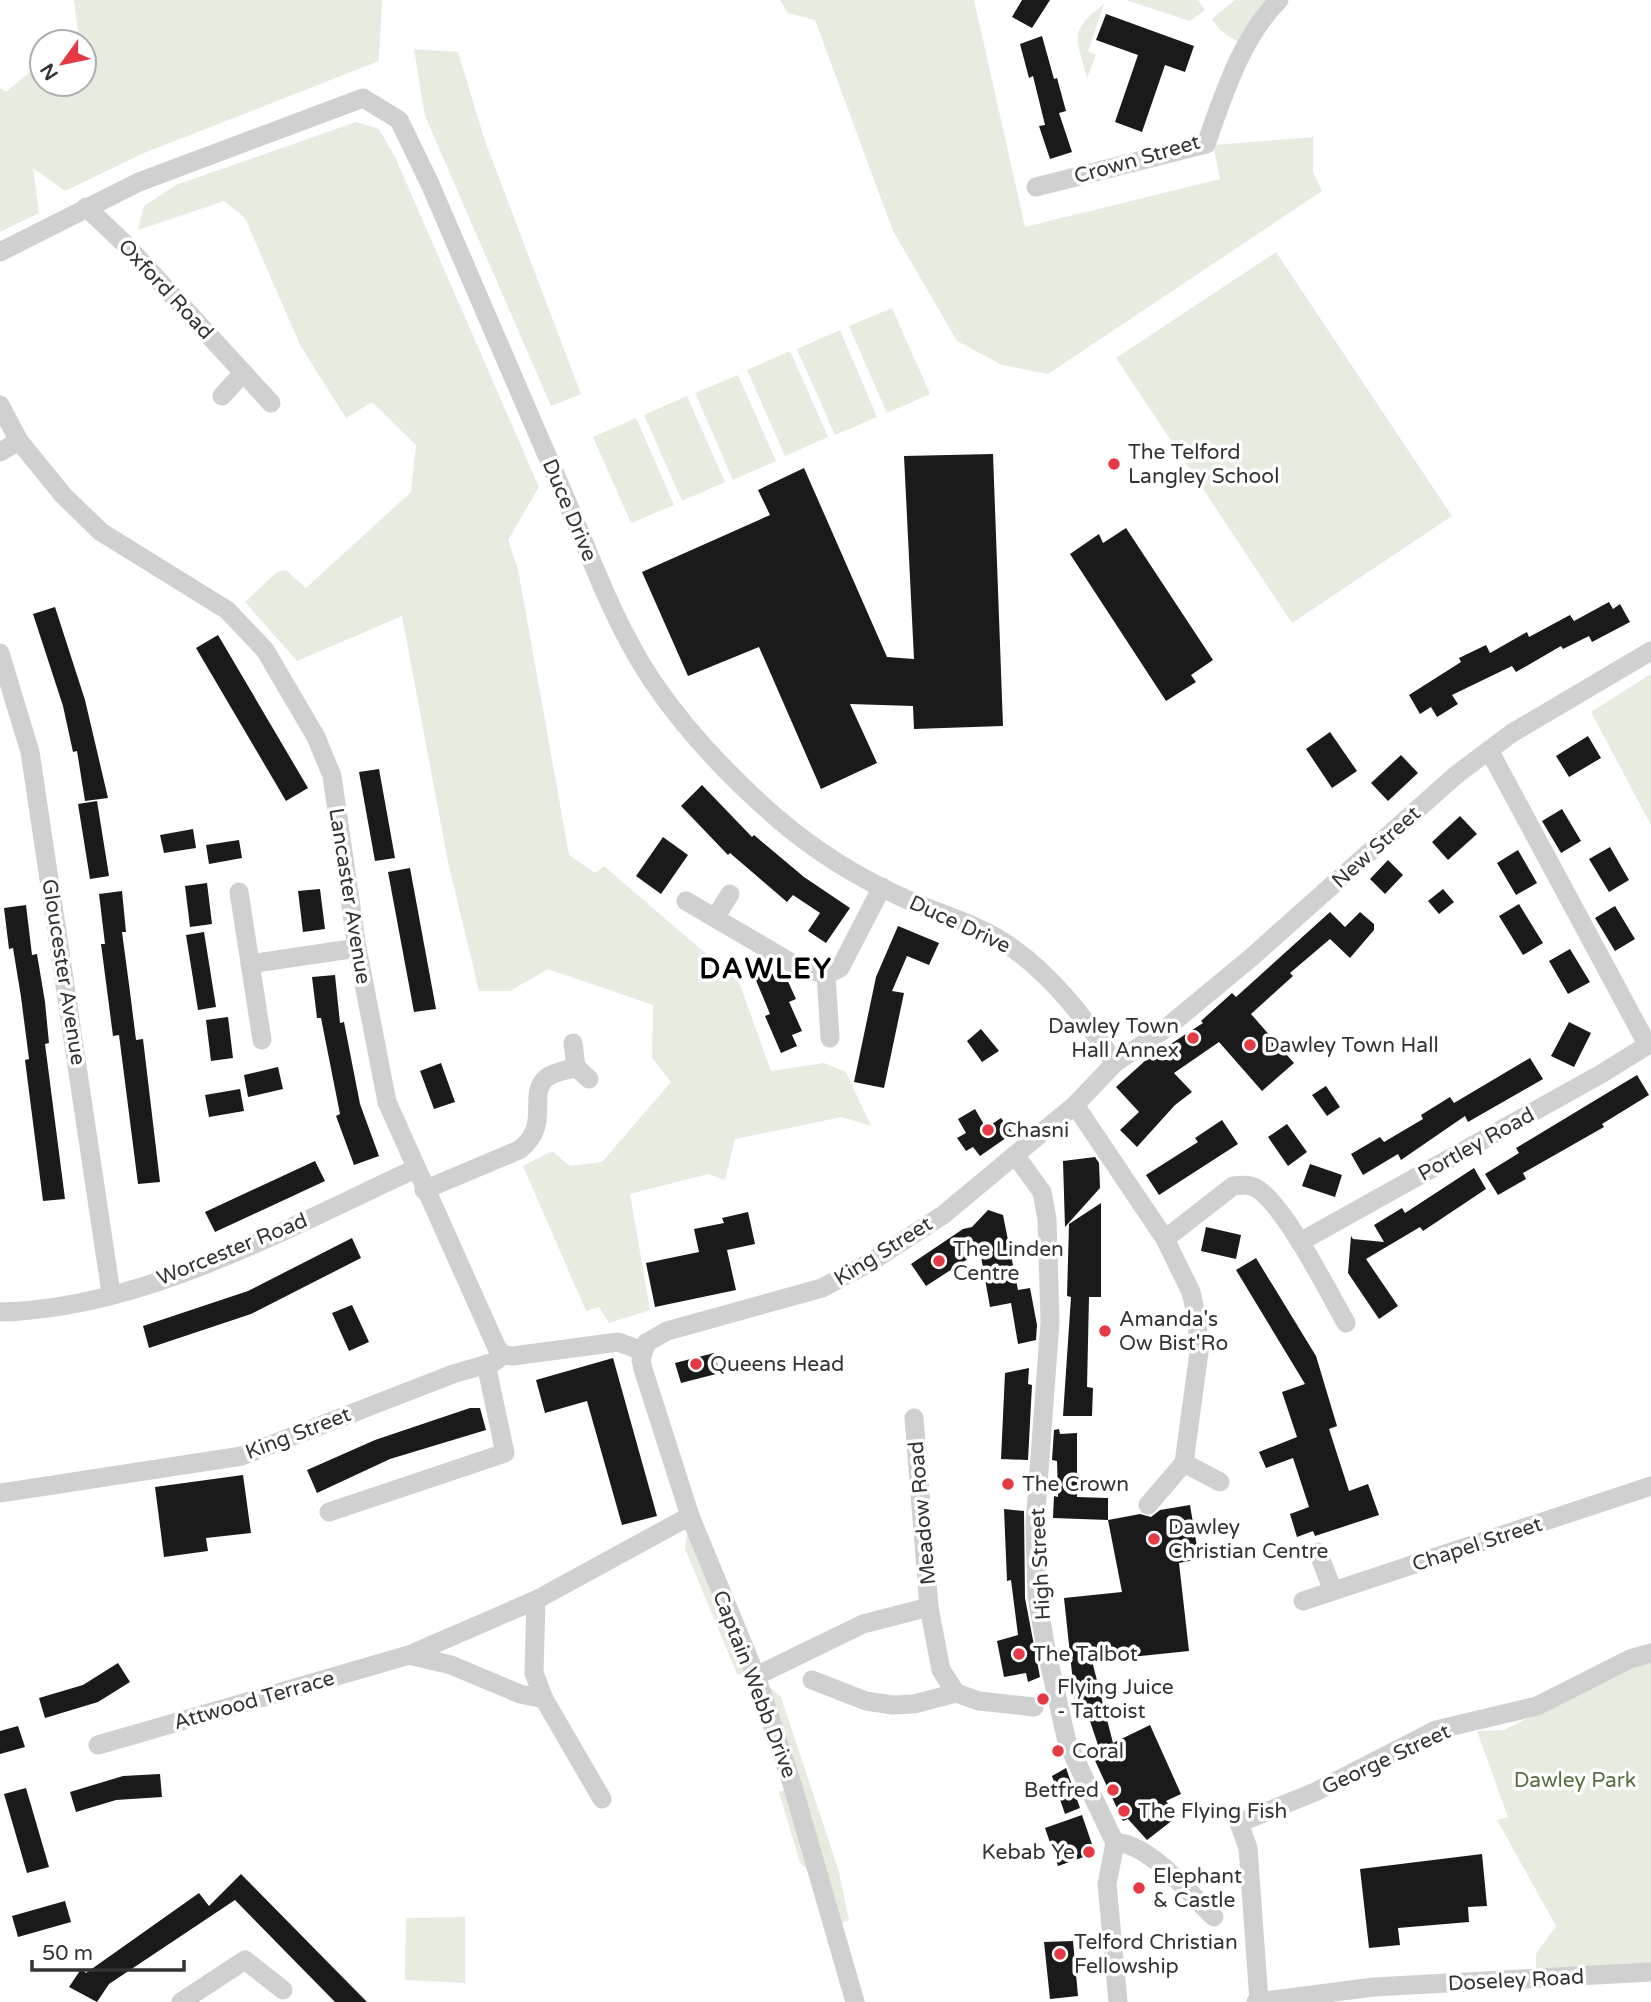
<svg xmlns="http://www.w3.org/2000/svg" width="1651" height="2002" font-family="'Varela Round',sans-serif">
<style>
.green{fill:#e6ecdf}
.building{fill:#1a1a1a}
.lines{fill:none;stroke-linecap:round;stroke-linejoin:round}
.minor{stroke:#d0d0d0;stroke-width:19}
.poi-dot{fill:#e63946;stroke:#fff;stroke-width:2.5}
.labels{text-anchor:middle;stroke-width:7;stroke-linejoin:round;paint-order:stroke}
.street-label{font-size:21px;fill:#333;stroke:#fff}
.poi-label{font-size:21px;fill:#333;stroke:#fff;text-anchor:start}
.park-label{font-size:21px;fill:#56703f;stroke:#fff}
.district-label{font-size:28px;font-weight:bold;letter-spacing:2px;fill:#000;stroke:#fff}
</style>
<rect width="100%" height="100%" fill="#fff"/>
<g class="green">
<path d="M74 0H382L379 61 144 153 65 191 33 168 39 213 0 232V88L6 92 42 62V84H84V42H66L78 32Z"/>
<path d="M780 0H974L1025 227 1220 179 1213 145 1313 137V172L1322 191 1048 374 1002 365 957 341 893 231 815 20 788 13Z"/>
<path d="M1126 0H1198L1205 10 1190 21Z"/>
<path d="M1235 0H1279L1246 48 1220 30 1212 19Z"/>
<path d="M1104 4 1088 51 1096 55 1087 78C1077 36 1067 33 1104 4Z"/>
<path d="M414 49 458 52 485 141 581 394 551 406 425 116Z"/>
<path d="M356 122 379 129 396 159 539 487 508 540 518 569 569 855 595 873 604 866 739 982 771 1071 824 1063 846 1072 871 1126 842 1117 735 1139 725 1180 708 1174 630 1194 650 1310 609 1323 599 1307 586 1311 523 1166 552 1151 570 1166 602 1162 671 1082 652 1058 653 1005 548 969 510 991H479L448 862 402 616 297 661 245 602 277 572 286 570 306 588 411 492 416 445 372 402 346 418 300 345 245 218 224 201 138 230 144 206 176 185Z"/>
<path d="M1276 252 1452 516 1292 623 1116 358Z"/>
<path d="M892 308 930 394 887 413 849 326Z"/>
<path d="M840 330 877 417 835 435 797 349Z"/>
<path d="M790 351 828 437 785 456 747 370Z"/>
<path d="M738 375 776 461 733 480 695 393Z"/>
<path d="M687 396 725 482 682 501 644 415Z"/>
<path d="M636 418 674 505 631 523 593 437Z"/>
<path d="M1651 674V825L1591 712Z"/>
<path d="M690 1516 756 1676 781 1697 839 1872 849 1920 834 1926 821 1879 800 1863 779 1792 793 1787 756 1676 737 1674 685 1549Z"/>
<path d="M1651 1661V1963L1627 1968H1536V1954L1556 1926 1497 1820 1508 1817 1477 1731 1504 1730 1633 1666Z"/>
<path d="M465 1917V1983L405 1980 406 1918Z"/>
</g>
<g class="building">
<path d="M1022 0H1050L1032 28 1012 17Z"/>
<path d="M1106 14 1194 46 1185 72 1165 65 1142 132 1115 122 1138 55 1096 40Z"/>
<path d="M1042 36 1054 79 1057 78 1066 111 1059 113 1072 152 1050 159 1039 126 1045 125 1033 76 1029 78 1020 44Z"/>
<path d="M993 454 1003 726 914 729 913 706 850 704 877 763 821 789 759 647 688 676 642 572 770 515 758 490 804 468 887 657 914 659 904 456Z"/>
<path d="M1126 528 1213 660 1191 675 1196 682 1166 701 1070 554 1099 534 1103 543Z"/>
<path d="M1609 602 1613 609 1620 604 1630 622 1592 642 1589 636 1563 649 1561 646 1516 672 1512 666 1452 695 1458 704 1437 717 1431 707 1420 714 1409 695 1461 662 1459 658 1486 645 1490 653 1527 632 1529 637 1570 615 1574 621Z"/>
<path d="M55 607 85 700 108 798 85 801 77 751 73 752 63 706 33 614Z"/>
<path d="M218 635 308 788 286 801 196 648Z"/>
<path d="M1330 732 1357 771 1332 788 1306 749Z"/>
<path d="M1588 736 1601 758 1569 777 1556 756Z"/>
<path d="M1401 755 1418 773 1388 801 1371 783Z"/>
<path d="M379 769 395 858 375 861 359 772Z"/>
<path d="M702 785 752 837 754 835 804 877 850 908 826 943 808 931 820 913 793 895 787 902 730 853 728 855 681 806Z"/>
<path d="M97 801 109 876 90 879 78 804Z"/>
<path d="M1562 809 1581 841 1561 853 1542 821Z"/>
<path d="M1460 816 1477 834 1448 860 1432 842Z"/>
<path d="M193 829 196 848 164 853 160 835Z"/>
<path d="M663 837 688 855 661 894 636 876Z"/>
<path d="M239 840 242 858 209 864 206 845Z"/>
<path d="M1610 847 1629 880 1609 892 1589 859Z"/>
<path d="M1518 850 1537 883 1516 895 1497 863Z"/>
<path d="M1388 860 1403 875 1385 894 1370 879Z"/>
<path d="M410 868 436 1009 414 1012 388 872Z"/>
<path d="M207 883 212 924 190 927 185 886Z"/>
<path d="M320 889 325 929 303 932 298 891Z"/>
<path d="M1443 889 1454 902 1439 914 1428 901Z"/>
<path d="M122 891 126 932H122L130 992 136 1040 143 1039 160 1182 138 1184 119 1035 113 1036 101 944H105L99 894Z"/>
<path d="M1519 904 1543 943 1523 955 1499 916Z"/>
<path d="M26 905 32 955 37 954 45 1002 49 1043 45 1044 65 1199 43 1201 25 1060 29 1059 21 997 13 948 9 949 4 908Z"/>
<path d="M1615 906 1635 939 1615 951 1595 918Z"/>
<path d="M1330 912 1345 927 1360 912 1374 924V930L1350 958 1330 939 1290 973 1293 976 1251 1014 1294 1063 1262 1091 1219 1042 1174 1073 1192 1092 1175 1105 1137 1147 1120 1130 1139 1112 1116 1087 1146 1060 1203 1023 1201 1021 1232 993 1236 997Z"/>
<path d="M898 926 939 943 929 965 907 956 892 991 904 993 884 1088 854 1082 876 977Z"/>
<path d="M204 932 216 1007 198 1010 186 935Z"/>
<path d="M1570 949 1590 982 1568 994 1549 961Z"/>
<path d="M771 971 776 981 786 977 796 999 789 1002 802 1031 792 1035 797 1046 781 1053 765 1016 770 1014 755 978Z"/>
<path d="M335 975 340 1023 344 1022 360 1104 379 1156 354 1165 336 1116 340 1114 321 1018H317L312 977Z"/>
<path d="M228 1017 233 1058 211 1061 206 1020Z"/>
<path d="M1569 1022 1591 1033 1574 1067 1551 1056Z"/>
<path d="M981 1029 999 1051 982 1062 967 1041Z"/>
<path d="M1530 1058 1543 1079 1468 1122 1465 1116 1401 1160 1398 1154 1363 1175 1351 1154 1380 1137 1384 1142 1423 1119 1421 1115 1450 1097 1454 1103Z"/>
<path d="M441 1063 455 1102 434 1109 420 1071Z"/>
<path d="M278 1067 283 1089 248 1097 244 1075Z"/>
<path d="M1637 1075 1649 1095 1602 1124 1604 1127 1523 1173 1526 1179 1498 1195 1485 1174 1519 1153 1516 1148Z"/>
<path d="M1326 1086 1340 1107 1327 1116 1312 1095Z"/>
<path d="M240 1089 244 1111 209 1117 205 1095Z"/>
<path d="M975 1109 986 1128 1001 1118 1013 1133 980 1156 973 1147 966 1151 957 1138 966 1133 958 1119Z"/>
<path d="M1222 1120 1238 1144 1159 1195 1146 1175 1198 1142 1195 1138Z"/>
<path d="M1287 1124 1307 1152 1288 1166 1268 1137Z"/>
<path d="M1095 1157 1099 1163 1100 1188 1065 1227 1063 1161Z"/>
<path d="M315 1161 325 1181 215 1232 205 1212Z"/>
<path d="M1310 1164 1342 1175 1335 1197 1302 1186Z"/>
<path d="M1474 1168 1486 1189 1423 1231 1420 1227 1366 1259 1398 1306 1379 1319 1348 1273 1351 1236 1353 1239 1384 1242 1374 1225 1402 1208 1405 1213Z"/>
<path d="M1101 1203V1297H1089L1087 1387 1093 1388 1092 1416H1063L1071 1297 1067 1296 1069 1224Z"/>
<path d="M988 1210 1003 1215 1018 1290 1030 1288 1037 1325 1036 1340 1018 1344 1011 1303 990 1307 980 1251 926 1286 911 1264 963 1229 972 1227Z"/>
<path d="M748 1212 755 1244 727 1250 736 1290 655 1307 646 1263 699 1252 694 1229 724 1223 722 1218Z"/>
<path d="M1206 1227 1241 1235 1236 1259 1201 1251Z"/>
<path d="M352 1238 361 1258 251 1314 149 1348 143 1326 248 1291Z"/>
<path d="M1256 1258 1316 1356 1337 1426 1329 1429 1349 1491 1368 1484 1379 1515 1315 1536 1313 1531 1297 1537 1290 1514 1309 1507 1293 1458 1266 1468 1259 1452 1297 1437 1282 1392 1305 1384 1236 1270Z"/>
<path d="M352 1305 369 1342 349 1351 332 1313Z"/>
<path d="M714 1353 720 1373 681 1383 675 1363Z"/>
<path d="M613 1358 657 1516 622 1525 587 1401 545 1413 536 1380Z"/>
<path d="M1029 1368 1028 1384 1032 1385 1028 1460 1001 1459 1005 1373Z"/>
<path d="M470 1408H480L486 1430 390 1459 317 1493 307 1470 375 1440Z"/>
<path d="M1059 1429 1060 1434 1077 1433V1497L1108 1498V1520L1053 1518 1054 1496 1058 1497 1057 1461 1052 1460 1054 1430Z"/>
<path d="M243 1475 251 1533 206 1538 208 1551 164 1557 155 1487Z"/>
<path d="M1190 1505 1199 1559 1179 1563 1189 1651 1092 1661 1113 1743 1150 1725 1181 1794 1166 1801 1178 1816 1147 1840 1128 1819 1123 1821 1091 1752 1099 1748 1089 1718 1077 1720 1064 1598 1122 1592 1108 1520 1140 1514 1151 1517 1160 1510Z"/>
<path d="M1004 1509 1024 1511 1025 1598 1040 1677 1028 1682 1026 1673 1004 1677 997 1641 1018 1635 1011 1580 1007 1581Z"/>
<path d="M118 1663 130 1682 98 1702 45 1718 39 1698 83 1685Z"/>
<path d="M18 1726 25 1747 0 1754V1731Z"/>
<path d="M1066 1768 1080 1808 1065 1814 1052 1776Z"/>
<path d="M160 1774 162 1797 116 1800 76 1812 70 1792 123 1776Z"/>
<path d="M26 1788 49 1867 27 1873 4 1794Z"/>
<path d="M1082 1815 1095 1853 1058 1866 1045 1828Z"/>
<path d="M1482 1854 1487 1906 1468 1907 1469 1922 1398 1928 1400 1945 1369 1948 1360 1869Z"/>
<path d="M241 1874 367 2002H335L235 1900 109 1984 97 2002 69 1987 81 1969 86 1973 199 1893 209 1906Z"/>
<path d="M65 1901 71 1922 18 1937 12 1916Z"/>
<path d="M1073 1941 1078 1996 1050 1999 1044 1942Z"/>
</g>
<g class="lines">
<g class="minor">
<path d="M1036 187 1206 144C1224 94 1241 38 1279 0"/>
<path d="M86 207 126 245 271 403"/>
<path d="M0 252 139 182 363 98 399 120 430 184C474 285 518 386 561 488 589 552 613 623 653 682 687 732 732 779 778 819 812 848 854 875 895 894 933 913 976 922 1011 947 1054 977 1086 1020 1115 1063"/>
<path d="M222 396 243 373"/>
<path d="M0 405 19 441 63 495 101 532 227 610 265 650 316 737 332 776 357 948 387 1102 497 1348 503 1355 513 1356 618 1342 643 1351"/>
<path d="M0 452 19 441"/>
<path d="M0 653 30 752 111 1293"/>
<path d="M1489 750 1647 1044"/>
<path d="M239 892 262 1040"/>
<path d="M686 901 795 965 826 975 840 968 882 887"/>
<path d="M715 918 730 894"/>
<path d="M250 964 357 948"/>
<path d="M826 975 830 1038"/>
<path d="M573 1043 576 1067 589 1079"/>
<path d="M1075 1105 1165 1239 1191 1292 1197 1319 1199 1352 1184 1463 1148 1505"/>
<path d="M1015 1155 1042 1192 1047 1219 1050 1322 1035 1525 1037 1596 1045 1644 1067 1742 1115 1843"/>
<path d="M424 1190 519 1150C554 1124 524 1092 549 1076 556 1072 568 1070 576 1067"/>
<path d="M1165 1239 1233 1186C1243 1185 1251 1184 1259 1190 1287 1210 1328 1291 1346 1323"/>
<path d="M1300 1242 1601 1074 1651 1043"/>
<path d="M0 1312C143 1309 287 1228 415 1169"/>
<path d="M914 1418 929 1607 941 1670 956 1693"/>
<path d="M1184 1463 1220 1482"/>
<path d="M0 1493 242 1456 453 1374 494 1362 503 1355"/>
<path d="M329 1512 505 1453 486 1364"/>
<path d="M1318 1552 1333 1591"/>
<path d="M536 1600 534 1673 544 1699"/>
<path d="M1303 1601 1651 1486"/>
<path d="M409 1655 536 1600 690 1516"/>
<path d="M756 1676 863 1624 929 1607"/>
<path d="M812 1680 866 1701 893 1705 914 1704 956 1693 979 1701 1034 1707"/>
<path d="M98 1745 409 1655 451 1665 520 1694 544 1699 602 1799"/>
<path d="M1115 1843 1107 1884 1118 2002"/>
<path d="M1115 1843C1146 1840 1192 1896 1214 1917"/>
<path d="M1259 2001 1248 1848 1239 1823 1315 1792 1436 1730 1537 1706 1630 1659 1651 1653"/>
<path d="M181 2002 245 1960 283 1990"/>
<path d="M855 2002 793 1787 756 1676 690 1516 643 1369 641 1360 646 1343 667 1331 822 1288 869 1263 943 1215 1075 1105 1115 1063 1165 1029 1253 956 1456 775 1512 733 1651 651"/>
<path d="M1256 2002 1374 1987 1651 1972"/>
</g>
</g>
<g class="poi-dot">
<circle cx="1114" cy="464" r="7"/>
<circle cx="1193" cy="1038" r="7"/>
<circle cx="1250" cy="1045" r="7"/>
<circle cx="988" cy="1130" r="7"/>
<circle cx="939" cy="1261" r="7"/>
<circle cx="1105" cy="1331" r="7"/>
<circle cx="696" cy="1364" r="7"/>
<circle cx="1008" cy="1484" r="7"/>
<circle cx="1154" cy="1539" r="7"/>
<circle cx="1019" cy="1654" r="7"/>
<circle cx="1043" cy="1699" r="7"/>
<circle cx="1058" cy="1751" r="7"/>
<circle cx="1113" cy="1790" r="7"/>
<circle cx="1124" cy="1811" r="7"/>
<circle cx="1089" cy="1852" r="7"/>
<circle cx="1139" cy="1888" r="7"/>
<circle cx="1060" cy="1954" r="7"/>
</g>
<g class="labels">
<g class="street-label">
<text transform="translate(1137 159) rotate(-16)" y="7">Crown Street</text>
<text transform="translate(166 289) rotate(47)" y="7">Oxford Road</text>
<text transform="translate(570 510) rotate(67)" y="7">Duce Drive</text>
<text transform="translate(1376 847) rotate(-42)" y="7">New Street</text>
<text transform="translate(350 896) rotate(81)" y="7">Lancaster Avenue</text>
<text transform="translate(960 924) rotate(25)" y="7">Duce Drive</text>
<text transform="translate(64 972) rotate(81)" y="7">Gloucester Avenue</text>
<text transform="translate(1476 1144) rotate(-29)" y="7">Portley Road</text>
<text transform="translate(232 1249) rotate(-22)" y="7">Worcester Road</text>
<text transform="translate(883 1251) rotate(-32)" y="7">King Street</text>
<text transform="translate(298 1433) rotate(-21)" y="7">King Street</text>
<text transform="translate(922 1513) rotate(-95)" y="7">Meadow Road</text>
<text transform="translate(1477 1544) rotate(-18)" y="7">Chapel Street</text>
<text transform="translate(1040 1564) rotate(-93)" y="7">High Street</text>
<text transform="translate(755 1684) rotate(69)" y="7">Captain Webb Drive</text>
<text transform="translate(254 1700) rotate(-16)" y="7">Attwood Terrace</text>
<text transform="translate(1386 1759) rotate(-25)" y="7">George Street</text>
<text transform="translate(1516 1980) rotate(-3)" y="7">Doseley Road</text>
</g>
<g class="poi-label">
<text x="1128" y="459">The Telford<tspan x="1128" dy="24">Langley School</tspan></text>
<text x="1179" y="1033" text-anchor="end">Dawley Town<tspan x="1179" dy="24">Hall Annex</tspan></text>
<text x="1264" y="1052">Dawley Town Hall</text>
<text x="1002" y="1137">Chasni</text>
<text x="953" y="1256">The Linden<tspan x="953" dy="24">Centre</tspan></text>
<text x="1119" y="1326">Amanda's<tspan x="1119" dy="24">Ow Bist'Ro</tspan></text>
<text x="710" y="1371">Queens Head</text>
<text x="1022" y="1491">The Crown</text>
<text x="1168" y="1534">Dawley<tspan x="1168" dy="24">Christian Centre</tspan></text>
<text x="1033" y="1661">The Talbot</text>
<text x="1057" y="1694">Flying Juice<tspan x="1057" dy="24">- Tattoist</tspan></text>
<text x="1072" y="1758">Coral</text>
<text x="1099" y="1797" text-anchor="end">Betfred</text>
<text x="1138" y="1818">The Flying Fish</text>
<text x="1075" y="1859" text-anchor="end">Kebab Ye</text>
<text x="1153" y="1883">Elephant<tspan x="1153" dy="24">&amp; Castle</tspan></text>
<text x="1074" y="1949">Telford Christian<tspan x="1074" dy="24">Fellowship</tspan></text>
</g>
<g class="park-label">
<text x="1575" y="1787">Dawley Park</text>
</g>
<g class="district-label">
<text x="766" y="978">DAWLEY</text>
</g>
</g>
<g transform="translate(63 63) rotate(237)"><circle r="33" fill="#ffffff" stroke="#adadad" stroke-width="2"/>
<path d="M0-5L12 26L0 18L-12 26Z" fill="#e63946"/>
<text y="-10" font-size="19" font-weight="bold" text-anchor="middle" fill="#333333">N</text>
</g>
<path d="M32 1960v10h152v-10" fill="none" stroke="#333333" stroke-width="3.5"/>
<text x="42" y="1960" font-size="21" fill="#333333" stroke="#ffffff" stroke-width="5" paint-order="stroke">50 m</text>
</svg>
